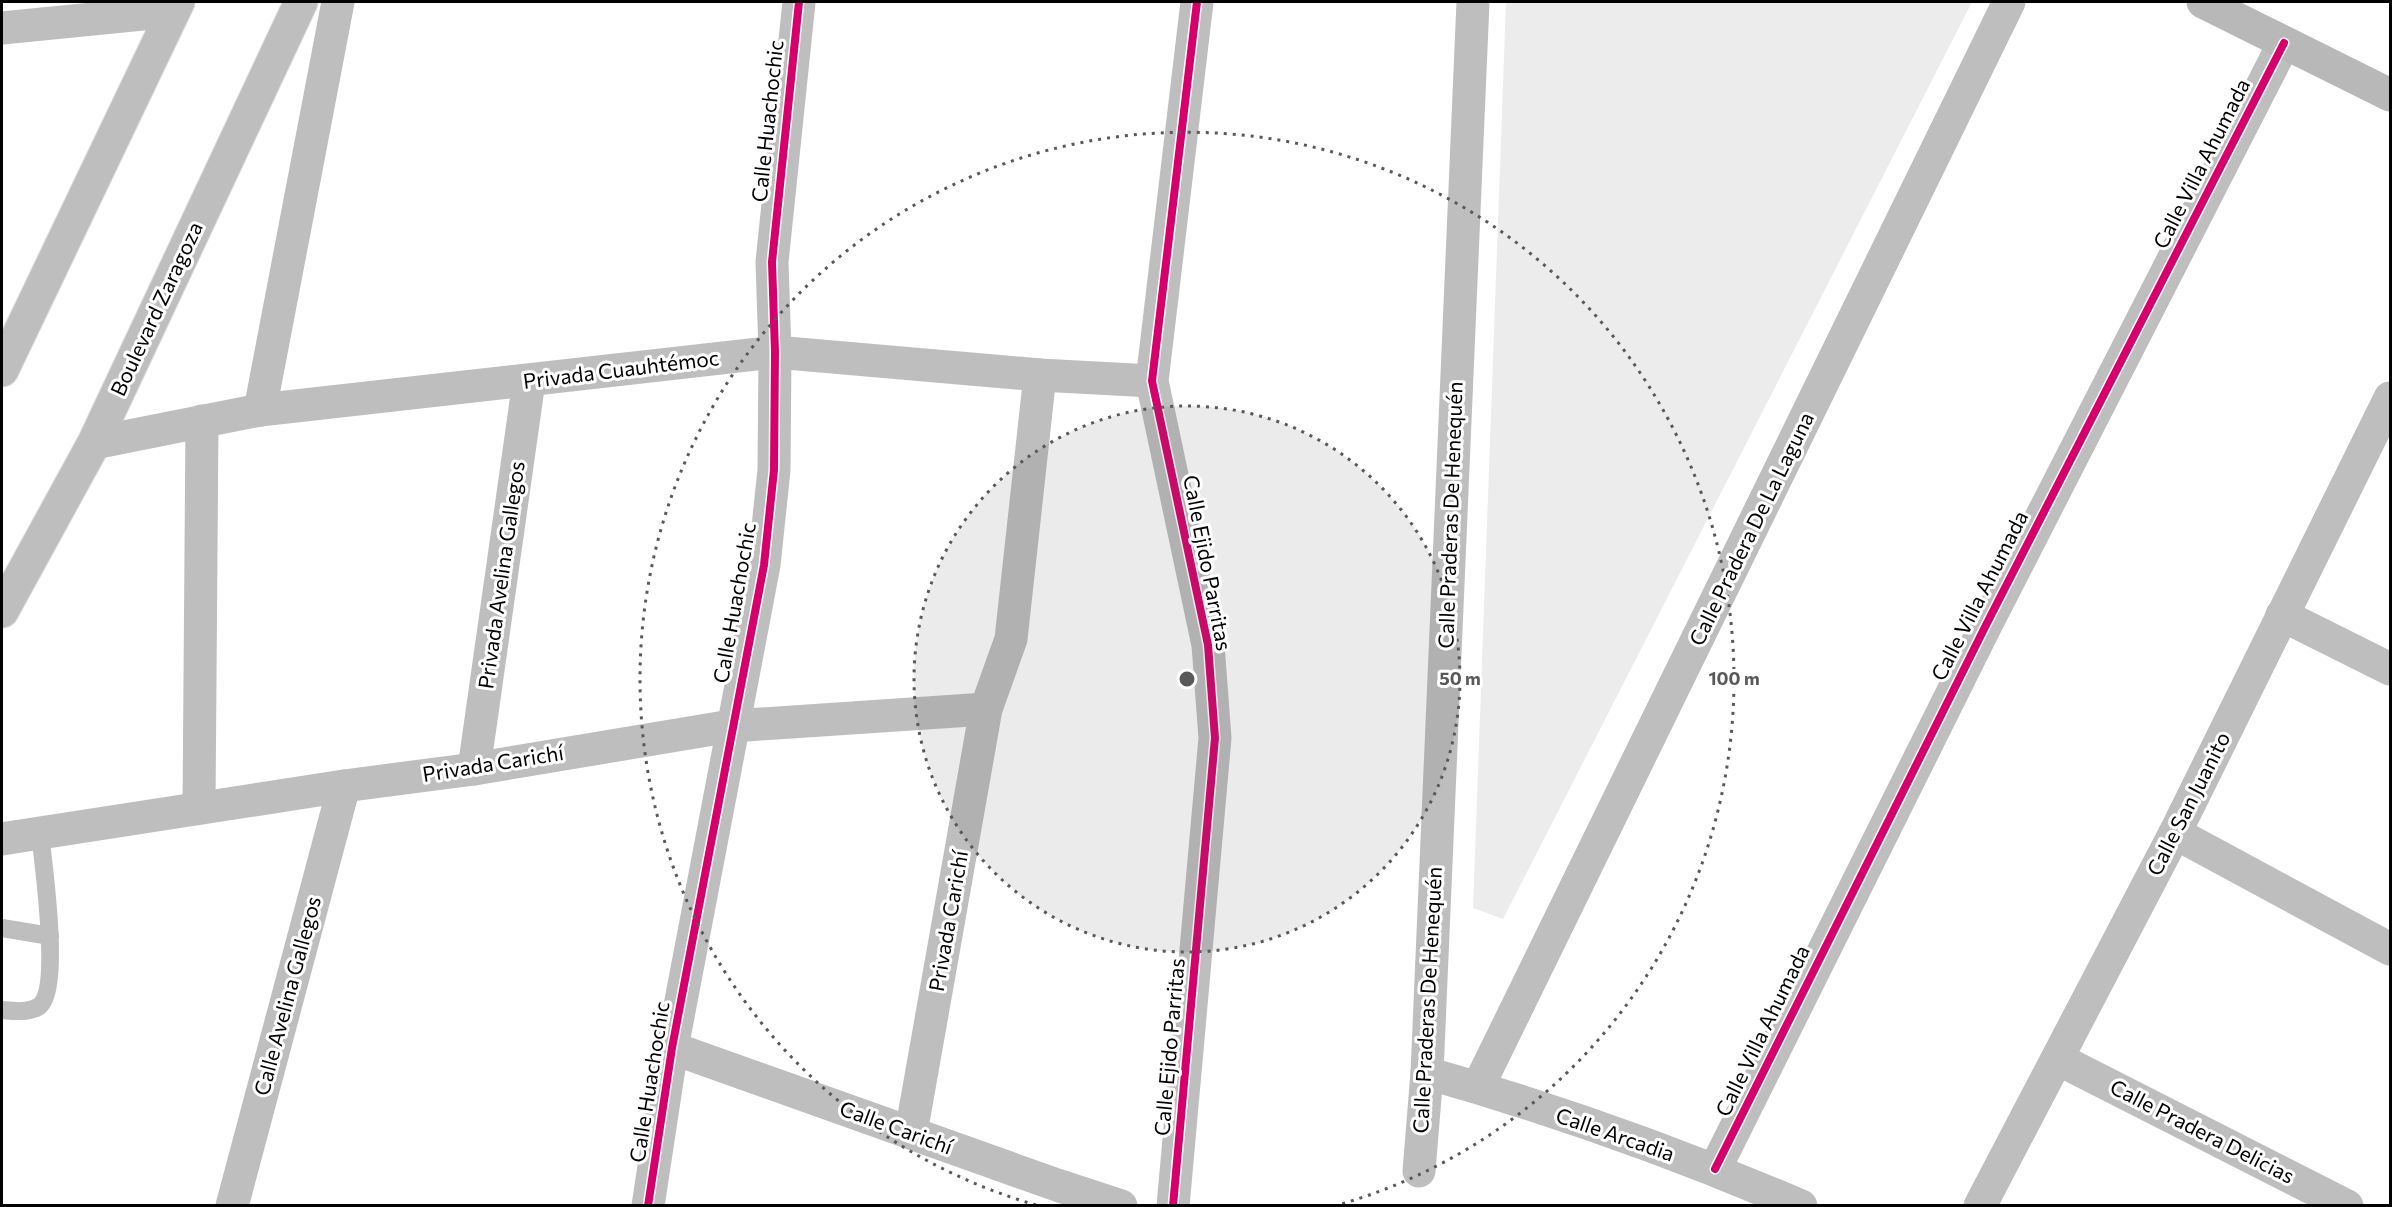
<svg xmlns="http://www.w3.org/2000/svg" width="2392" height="1207" font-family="Commissioner,sans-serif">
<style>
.green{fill:#ececec}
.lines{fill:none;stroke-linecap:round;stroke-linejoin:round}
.primary-casing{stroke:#dbdbdb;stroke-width:35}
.lane{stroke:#bebebe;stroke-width:18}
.street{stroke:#bebebe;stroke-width:33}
.secondary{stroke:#b8b8b8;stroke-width:33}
.primary{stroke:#bebebe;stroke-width:33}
.cycleway-casing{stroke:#fff;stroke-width:11}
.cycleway{stroke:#d6006c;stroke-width:8}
.ring{fill:none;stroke:#595959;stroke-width:3;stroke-dasharray:3 6}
.labels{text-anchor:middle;stroke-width:6;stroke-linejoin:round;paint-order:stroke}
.street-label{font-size:21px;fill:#000;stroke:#fff}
.centre{fill:#595959;stroke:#fff;stroke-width:3}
.ring-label{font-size:18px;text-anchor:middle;font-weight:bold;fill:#595959;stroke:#fff;stroke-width:6;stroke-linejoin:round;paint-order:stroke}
</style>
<rect width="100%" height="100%" fill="#fff"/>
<path class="green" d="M1506 2H1972L1503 919 1473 908Z"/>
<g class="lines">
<defs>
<g id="primary">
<path d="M2 370 178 2"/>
<path d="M2 611 94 443 301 2"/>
</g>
</defs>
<use href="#primary" class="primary-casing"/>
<g class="lane">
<path d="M2 928 50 936"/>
<path d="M2 1010C13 1011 27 1013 38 1007 62 992 43 862 40 833"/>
</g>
<g class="street">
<path d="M2 28 173 11V2"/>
<path d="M260 410 338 2"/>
<path d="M94 443 260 410 775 352 1040 375 1152 381"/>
<path d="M2282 615 2390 669"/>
<path d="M474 769 529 381"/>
<path d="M199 808 202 421"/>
<path d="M2175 833 2390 949"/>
<path d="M2 839 344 786 474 769 731 726 986 709"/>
<path d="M672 1048 1057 1185 1121 1206"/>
<path d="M2058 1059 2347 1206"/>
<path d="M1427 1073C1554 1109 1680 1154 1801 1206"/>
<path d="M1478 1087 2009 2"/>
<path d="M911 1133 986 709 1011 639 1040 375"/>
<path d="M1715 1169 1985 627 2284 43"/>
<path d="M1419 1171 1427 1073 1473 2"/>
<path d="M232 1206 344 786"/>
<path d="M648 1206 672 1048 764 565 774 470 775 352 772 262 799 2"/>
<path d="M1173 1206 1215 738 1208 645 1152 381 1197 2"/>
<path d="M1980 1206 2175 833 2390 398"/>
</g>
<path class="secondary" d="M2203 2 2390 95"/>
<use href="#primary" class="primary"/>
<defs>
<g id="cycleway">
<path d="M1715 1169 1985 627 2284 43"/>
<path d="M648 1206 672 1048 764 565 774 470 775 352 772 262 799 2"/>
<path d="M1173 1206 1215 738 1208 645 1152 381 1197 2"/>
</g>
</defs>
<use href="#cycleway" class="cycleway-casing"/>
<use href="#cycleway" class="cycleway"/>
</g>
<circle cx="1187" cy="679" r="273" fill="#595959" fill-opacity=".12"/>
<g class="ring">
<circle cx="1187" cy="679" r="273"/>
<path d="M1036 1205A547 547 0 1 1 1338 1205"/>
</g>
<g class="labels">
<g class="street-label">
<text transform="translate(768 121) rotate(-84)" y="7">Calle Huachochic</text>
<text transform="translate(2202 164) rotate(-63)" y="7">Calle Villa Ahumada</text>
<text transform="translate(157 309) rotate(-65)" y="7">Boulevard Zaragoza</text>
<text transform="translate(621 370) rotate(-7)" y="7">Privada Cuauhtémoc</text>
<text transform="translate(1451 515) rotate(-88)" y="7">Calle Praderas De Henequén</text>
<text transform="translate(1752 529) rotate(-64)" y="7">Calle Pradera De La Laguna</text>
<text transform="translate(1207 563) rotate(79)" y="7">Calle Ejido Parritas</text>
<text transform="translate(502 575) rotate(-82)" y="7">Privada Avelina Gallegos</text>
<text transform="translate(1980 596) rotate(-63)" y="7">Calle Villa Ahumada</text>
<text transform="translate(735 603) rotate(-80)" y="7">Calle Huachochic</text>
<text transform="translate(493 764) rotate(-9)" y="7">Privada Carichí</text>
<text transform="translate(2189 804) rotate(-63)" y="7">Calle San Juanito</text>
<text transform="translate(949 921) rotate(-80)" y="7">Privada Carichí</text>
<text transform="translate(288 996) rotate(-75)" y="7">Calle Avelina Gallegos</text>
<text transform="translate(1428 1000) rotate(-87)" y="7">Calle Praderas De Henequén</text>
<text transform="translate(1763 1031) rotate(-64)" y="7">Calle Villa Ahumada</text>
<text transform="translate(1170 1047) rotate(-85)" y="7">Calle Ejido Parritas</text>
<text transform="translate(650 1082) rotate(-81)" y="7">Calle Huachochic</text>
<text transform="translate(896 1128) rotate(20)" y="7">Calle Carichí</text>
<text transform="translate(2202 1132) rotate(27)" y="7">Calle Pradera Delicias</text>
<text transform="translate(1615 1135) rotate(19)" y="7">Calle Arcadia</text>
</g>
</g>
<circle cx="1187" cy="679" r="9" class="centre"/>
<g class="ring-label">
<text x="1460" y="685">50 m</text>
<text x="1734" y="685">100 m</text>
</g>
<rect width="2392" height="1207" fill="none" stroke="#000000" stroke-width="6"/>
</svg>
